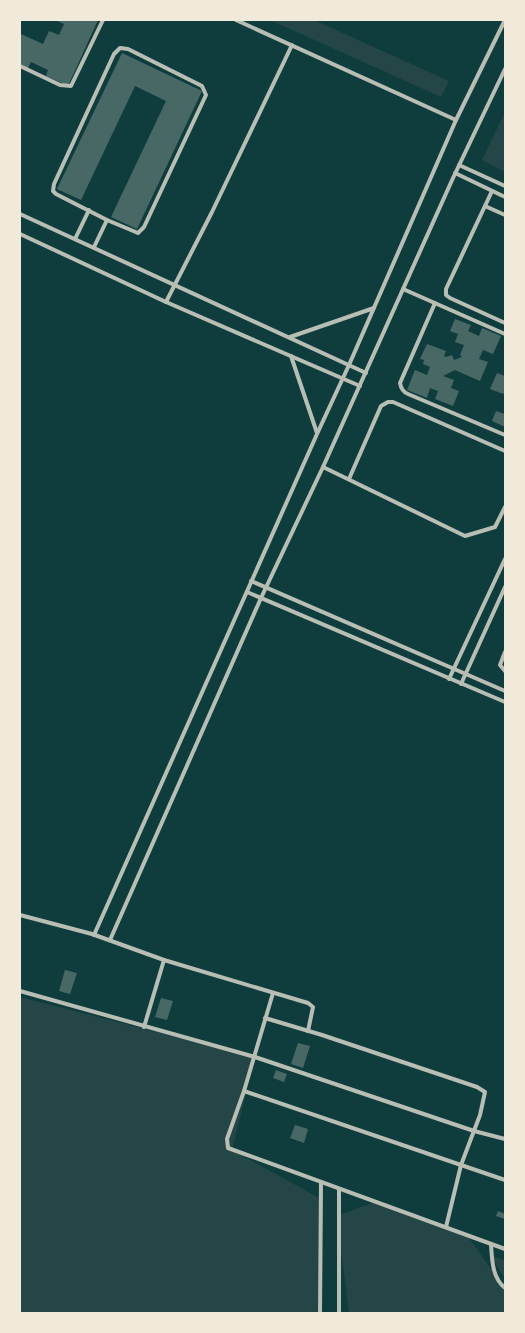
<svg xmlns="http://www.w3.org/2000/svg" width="525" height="1333" font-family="'Playfair Display',serif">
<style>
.green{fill:#244646}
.building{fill:#486865}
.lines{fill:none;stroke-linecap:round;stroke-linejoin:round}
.minor{stroke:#b8beb3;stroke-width:4}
</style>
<rect width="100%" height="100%" fill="#0f3d3e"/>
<g class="green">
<path d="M270 20H314L449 81 441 97Z"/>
<path d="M505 112V172L482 160Z"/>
<path d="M20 997 255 1057 232 1150 321 1199 320 1313H20Z"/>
<path d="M376 1202 467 1235 505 1289V1313H349L339 1233V1215Z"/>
<path d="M491 1256 505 1260V1279Z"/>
</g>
<g class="building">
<path d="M55 20H98L68 86 46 76 48 70 31 62 28 68 20 64 21 34 43 44 49 31 59 35 64 24Z"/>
<path d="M122 53 202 91 137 229 111 217 166 101 135 86 81 200 57 189Z"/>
<path d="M455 319 471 325 468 331 479 336 482 328 501 336 493 354 483 350 479 359 488 362 480 381 455 370 443 376 454 380 451 388 459 391 453 406 435 399 438 391 430 388 427 398 407 390 415 370 427 375 430 367 423 364 424 360 420 359 427 344 446 351 444 356 446 357 452 355 454 360 462 357 460 355 464 345 455 342 458 334 450 331Z"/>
<path d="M497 373 505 376V392L503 394 490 389Z"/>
<path d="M496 411 505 414V427L492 421Z"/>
<path d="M65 970 77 973 70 994 59 991Z"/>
<path d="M161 998 173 1001 167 1020 155 1017Z"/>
<path d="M298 1043 310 1046 303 1068 291 1064Z"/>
<path d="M276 1070 287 1074 284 1082 273 1078Z"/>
<path d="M295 1125 308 1129 304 1143 290 1138Z"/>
<path d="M498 1211 505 1214V1219L496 1216Z"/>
</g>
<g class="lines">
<g class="minor">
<path d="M236 20 456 120"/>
<path d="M120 48 128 49 202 86 206 95 144 227 138 233 107 220 56 194 53 191 54 184 114 54Z"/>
<path d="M20 66 60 85 71 86 103 20"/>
<path d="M459 165 505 186"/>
<path d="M455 173 505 197"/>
<path d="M492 191 446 289V295L450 298 505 323"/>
<path d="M485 206 505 215"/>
<path d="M20 214 366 373"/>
<path d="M20 234 166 302 360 386"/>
<path d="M75 239 89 210"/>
<path d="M94 247 107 220"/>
<path d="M403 289 505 334"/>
<path d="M166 302 212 212 292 45"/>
<path d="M435 303 400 383C401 389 403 392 408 394L505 435"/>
<path d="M290 337 374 308"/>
<path d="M291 356 317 433"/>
<path d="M323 467 465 536 495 527 505 507"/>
<path d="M349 479 381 406 388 402H393L505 451"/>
<path d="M251 581 505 691"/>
<path d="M247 592 505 702"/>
<path d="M505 652 500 665 505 671"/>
<path d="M449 679 505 559"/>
<path d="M461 684 505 587"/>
<path d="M20 915 92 934 164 960 308 1003 313 1007 308 1031"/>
<path d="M94 935 317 434 349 365 456 120 505 20"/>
<path d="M110 940 261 598 323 467 453 178 505 69"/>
<path d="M20 991 255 1057 474 1131 505 1139"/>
<path d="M273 993 244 1091 505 1180"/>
<path d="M265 1018 322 1035 477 1087 485 1092 480 1115 461 1165 446 1227"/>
<path d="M144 1027 164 960"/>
<path d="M244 1091 227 1139 228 1148 505 1249"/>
<path d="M339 1189V1313"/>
<path d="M491 1244C492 1259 492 1278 505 1288"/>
<path d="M320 1313 321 1182"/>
</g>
</g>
<rect width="525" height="1333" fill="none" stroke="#f1e9da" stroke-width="42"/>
</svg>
